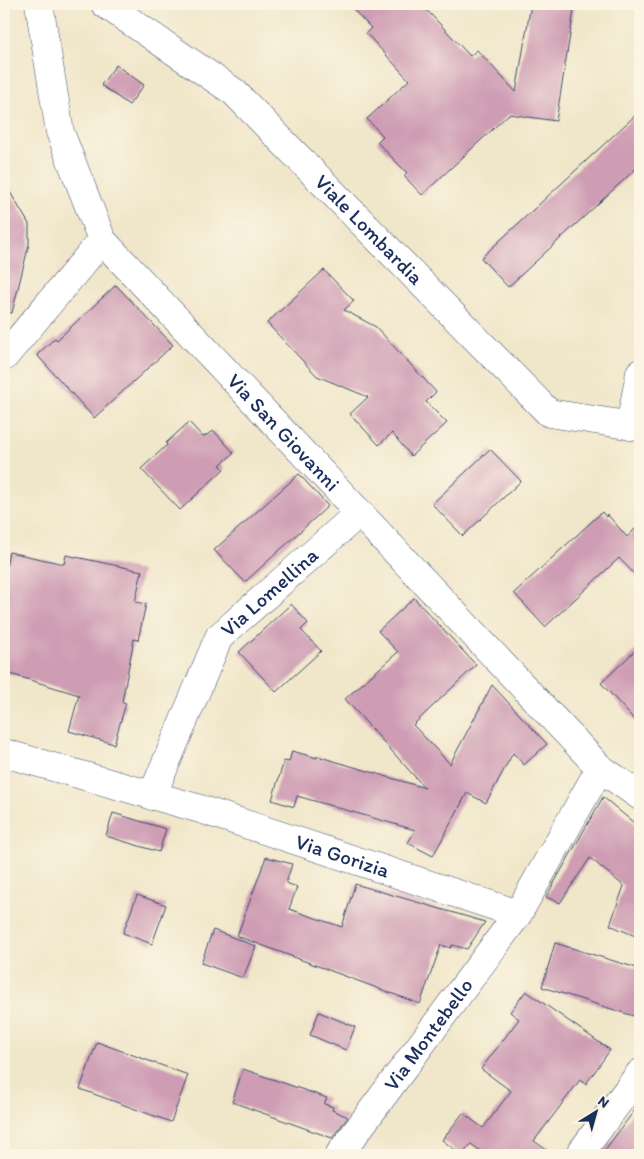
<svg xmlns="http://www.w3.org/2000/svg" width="644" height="1159" font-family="Itim,sans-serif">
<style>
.building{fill:#ce9cb3}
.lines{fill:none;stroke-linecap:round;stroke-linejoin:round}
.minor-casing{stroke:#3b4a6e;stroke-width:29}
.minor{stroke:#fff;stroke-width:28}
.labels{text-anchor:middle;stroke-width:4;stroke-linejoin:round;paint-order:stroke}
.street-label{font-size:21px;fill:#1b2f5e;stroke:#fcf5e5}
</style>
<rect width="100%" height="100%" fill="#fcf5e5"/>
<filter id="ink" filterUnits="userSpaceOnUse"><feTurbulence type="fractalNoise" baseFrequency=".02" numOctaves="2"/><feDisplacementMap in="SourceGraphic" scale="10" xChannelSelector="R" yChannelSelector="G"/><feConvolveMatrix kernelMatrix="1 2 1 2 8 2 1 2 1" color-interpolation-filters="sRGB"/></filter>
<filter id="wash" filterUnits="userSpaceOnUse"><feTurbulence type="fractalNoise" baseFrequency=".0096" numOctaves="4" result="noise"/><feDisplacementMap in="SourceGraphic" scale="20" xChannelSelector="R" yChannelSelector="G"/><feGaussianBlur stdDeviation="1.12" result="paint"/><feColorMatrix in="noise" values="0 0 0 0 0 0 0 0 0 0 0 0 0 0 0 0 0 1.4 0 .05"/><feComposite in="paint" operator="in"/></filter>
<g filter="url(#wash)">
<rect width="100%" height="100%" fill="#f0e6c9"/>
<g id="blocks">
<g class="building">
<path d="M348 4H421L470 56 477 50 516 92 531 4H575L556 121 509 114 422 195 404 176 407 173 377 142 383 136 367 119 409 80 366 33 371 28Z"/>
<path d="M116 65 144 85 129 105 101 85Z"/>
<path d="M640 111V165L508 287 481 258Z"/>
<path d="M4 182 29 224V244L12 313 4 312Z"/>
<path d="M324 270 354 301 344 310 376 327 436 392 426 402 447 423 411 456 392 433 379 445 350 414 368 397 317 376 267 323Z"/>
<path d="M116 285 173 345 94 418 37 355 55 338 57 340Z"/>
<path d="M189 422 203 437 214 431 234 453 220 465 224 469 180 510 141 469 167 445 166 443Z"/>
<path d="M490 449 521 481 463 536 432 504Z"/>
<path d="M299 474 328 506 245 582 214 550Z"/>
<path d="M602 512 606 517 607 514 627 537 640 524V580L619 558 545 627 514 593Z"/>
<path d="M9 552 64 564 66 555 142 571 135 602 146 604 138 640 134 639 122 702 126 703 114 744 69 731 79 695 4 672V579Z"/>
<path d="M414 598 476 665 413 725 450 764 492 685 547 744 524 765 513 753 486 803 467 793 433 856 408 843 415 830 297 796 294 807 272 800 284 761 289 762 292 751 317 758V756L425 788 345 699 398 652 378 631Z"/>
<path d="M291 604 308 623 301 630 321 651 276 692 239 652Z"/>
<path d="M640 646V726L601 683Z"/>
<path d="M603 797 640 828V938L610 925 624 886 590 858 560 903 546 897Z"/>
<path d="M113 813 166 829 159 852 106 836Z"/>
<path d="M266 857 292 864 286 883 297 887 289 909 342 927 355 884 485 922 467 949 452 945 451 948 441 945 420 1004 237 936Z"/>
<path d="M137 895 166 905 152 944 123 933Z"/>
<path d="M213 930 256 946 243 978 201 963Z"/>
<path d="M555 943 640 969V1018L542 987Z"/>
<path d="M526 991 610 1050 586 1084 580 1080 534 1141 554 1155H486L471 1144 462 1155 442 1140 463 1113 483 1128 511 1091 481 1069 519 1019 510 1012Z"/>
<path d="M319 1012 355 1027 346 1050 310 1035Z"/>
<path d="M97 1042 188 1075 171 1122 80 1089Z"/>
<path d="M243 1069 327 1098 324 1104 333 1107 332 1110 348 1117 332 1138 232 1102Z"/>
<path d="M640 1103V1155H601Z"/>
</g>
</g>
</g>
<g filter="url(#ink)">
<use href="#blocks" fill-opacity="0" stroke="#3b4a6e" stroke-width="1"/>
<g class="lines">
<defs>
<g id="minor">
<path id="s1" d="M39 4 60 132 102 240 600 768 640 796"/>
<path id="s2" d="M105 4 234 92 549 413 640 427"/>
<path d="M4 357 102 240"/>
<path d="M630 426 640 373"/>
<path id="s3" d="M4 753 197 808 518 914 600 768"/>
<path id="s4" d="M152 796 219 637 359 513"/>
<path id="s5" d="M339 1155 518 914"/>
<path d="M579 1155 640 1073"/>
</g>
</defs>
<use href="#minor" class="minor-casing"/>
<use href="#minor" class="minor"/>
</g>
</g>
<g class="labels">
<g class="street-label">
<text dy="7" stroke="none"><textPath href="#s2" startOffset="349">Viale Lombardia</textPath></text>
<text dy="7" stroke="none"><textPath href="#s1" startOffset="510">Via San Giovanni</textPath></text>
<text dy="7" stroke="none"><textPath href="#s4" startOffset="240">Via Lomellina</textPath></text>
<text dy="7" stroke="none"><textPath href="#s3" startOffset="354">Via Gorizia</textPath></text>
<text dy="7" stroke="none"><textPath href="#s5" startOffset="150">Via Montebello</textPath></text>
</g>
</g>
<rect width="644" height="1159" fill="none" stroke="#fcf5e5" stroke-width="20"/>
<g transform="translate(596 1112) rotate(37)" stroke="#fcf5e5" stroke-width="4" paint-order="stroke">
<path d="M0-4L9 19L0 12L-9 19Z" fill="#1b2f5e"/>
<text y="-8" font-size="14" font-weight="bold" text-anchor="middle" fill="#1b2f5e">N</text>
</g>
</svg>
